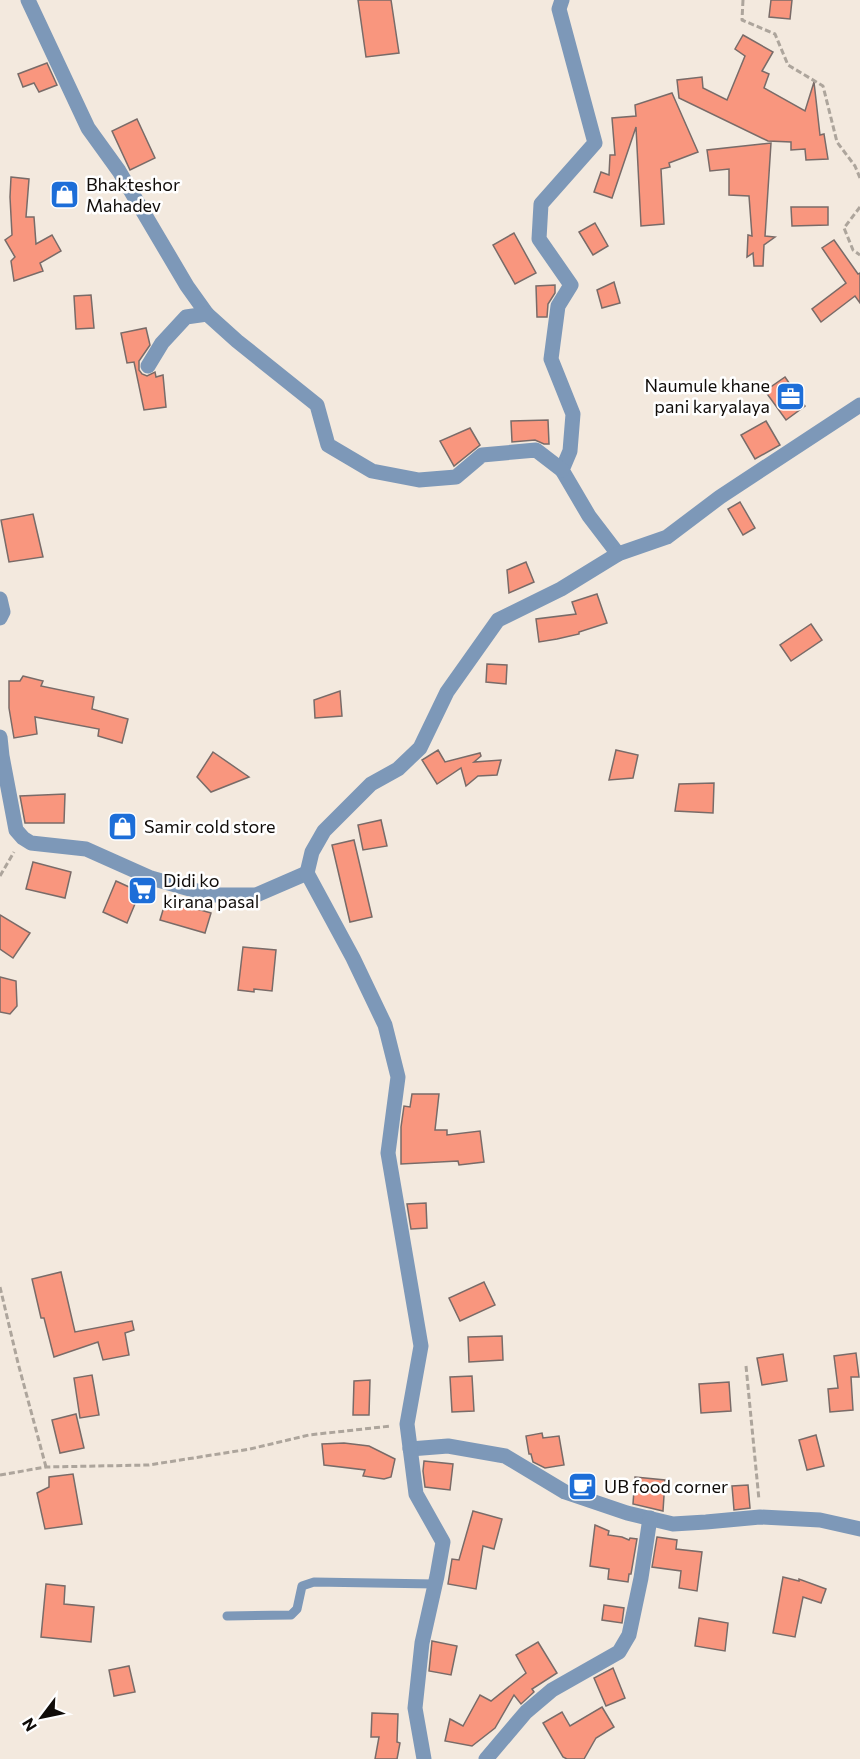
<svg xmlns="http://www.w3.org/2000/svg" width="860" height="1759" font-family="Commissioner,sans-serif">
<style>
.building{fill:#f9967e;stroke:#796b68;stroke-width:1.5}
.lines{fill:none;stroke-linecap:round;stroke-linejoin:round}
.path{stroke:#ada59c;stroke-width:3;stroke-dasharray:6 3;stroke-linecap:butt}
.service{stroke:#7d98b8;stroke-width:9}
.minor{stroke:#7d98b8;stroke-width:15}
.labels{text-anchor:middle;stroke-width:5;stroke-linejoin:round;paint-order:stroke}
.poi-label{font-size:18px;fill:#100c09;stroke:#fff;text-anchor:start}
</style>
<rect width="100%" height="100%" fill="#f3e9de"/>
<g class="building">
<path d="M358 0H391L399 53 366 57Z"/>
<path d="M771 0H792L790 19 769 17Z"/>
<path d="M743 35 773 52 762 71 769 74 764 88 805 111 814 82 820 135 824 134 828 159 806 160 805 149 791 150V142L768 141 679 98 677 80 702 77 703 88 727 100 745 56 735 49Z"/>
<path d="M47 63 57 85 39 92 34 83 23 87 18 74Z"/>
<path d="M672 93 698 152 669 163 670 167 661 169 664 224 641 226 636 127 612 198 594 192 601 172 609 175 610 155H615L612 118 636 116 635 105Z"/>
<path d="M137 119 155 158 130 170 112 131Z"/>
<path d="M771 143 765 236 775 237 764 245 763 266H754L753 253 747 257 748 235 752 236 749 196 729 195V169L710 171 707 150Z"/>
<path d="M11 177 29 179 26 217H34L36 244 52 235 61 251 40 263 43 271 14 281 11 261 15 257 5 240 12 235 10 197Z"/>
<path d="M791 207H828V225L792 226Z"/>
<path d="M595 223 608 246 593 255 579 232Z"/>
<path d="M514 233 536 273 515 284 493 245Z"/>
<path d="M834 240 858 274 860 273V303L855 296 821 322 812 309 846 283 822 248Z"/>
<path d="M614 282 620 303 602 308 597 290Z"/>
<path d="M555 285V293L548 304 547 317H537L536 286Z"/>
<path d="M91 295 94 328 76 329 74 296Z"/>
<path d="M146 328 150 345 139 361V370L142 374 147 376 155 372 156 377 163 375 166 407 144 410 134 362 127 363 121 333Z"/>
<path d="M785 377 805 406 786 420 765 391Z"/>
<path d="M548 420 549 444H544L535 440 512 442 511 421Z"/>
<path d="M766 421 780 445 755 459 741 435Z"/>
<path d="M470 428 480 445 454 466 440 441Z"/>
<path d="M740 502 755 528 743 535 728 509Z"/>
<path d="M33 514 43 557 9 562 1 520Z"/>
<path d="M526 562 534 582 509 593 507 570Z"/>
<path d="M597 594 607 623 579 632V634L557 639 539 642 536 619 576 614 572 602Z"/>
<path d="M811 624 822 640 791 661 780 645Z"/>
<path d="M487 664 507 665 506 684 486 682Z"/>
<path d="M23 676 43 681 41 686 94 697 92 709 128 719 122 743 98 736 99 729 35 717 37 734 14 738 9 708V681H20Z"/>
<path d="M340 691 342 716 315 718 314 700Z"/>
<path d="M438 750 445 762 480 753 481 756 474 762 501 760 497 775 478 776 466 786 461 768 437 784 422 760Z"/>
<path d="M616 750 638 755 633 778 609 780Z"/>
<path d="M213 752 249 777 211 792 197 777Z"/>
<path d="M714 783 713 813 675 811 679 784Z"/>
<path d="M65 794 64 823H25L20 796Z"/>
<path d="M381 820 387 846 363 850 358 825Z"/>
<path d="M354 840 372 917 350 922 332 845Z"/>
<path d="M33 862 71 872 65 898 26 889Z"/>
<path d="M116 881 140 892 127 923 103 912Z"/>
<path d="M166 900 211 913 205 933 160 920Z"/>
<path d="M0 915 30 933 13 958 0 949Z"/>
<path d="M243 947 276 950 272 991 254 989V992L238 990Z"/>
<path d="M0 977 16 981 17 1006 10 1014 0 1012Z"/>
<path d="M412 1094H439L435 1130H447V1135L480 1131 484 1162 459 1165 458 1161 401 1164V1127L404 1106 410 1107Z"/>
<path d="M426 1203 427 1228 411 1229 407 1204Z"/>
<path d="M61 1272 75 1332 132 1321 134 1330 125 1333 129 1355 103 1360 98 1342 54 1357 44 1318H41L32 1279Z"/>
<path d="M484 1282 495 1305 460 1321 449 1298Z"/>
<path d="M502 1336 503 1360 469 1362 468 1337Z"/>
<path d="M856 1353 859 1377H851L853 1410 830 1412 828 1389 838 1388 834 1356Z"/>
<path d="M783 1354 787 1381 762 1385 757 1358Z"/>
<path d="M92 1375 99 1415 80 1418 74 1378Z"/>
<path d="M472 1376 474 1411 452 1412 450 1377Z"/>
<path d="M370 1380 369 1415H353L354 1381Z"/>
<path d="M729 1382 731 1411 701 1413 699 1384Z"/>
<path d="M76 1414 84 1448 60 1453 52 1420Z"/>
<path d="M542 1433 543 1438 559 1436 564 1465 545 1468 533 1462 531 1454H529L526 1436Z"/>
<path d="M816 1435 824 1466 807 1470 799 1440Z"/>
<path d="M344 1443 369 1446 395 1459 391 1477 384 1479 363 1476 365 1470 324 1465 322 1444Z"/>
<path d="M424 1461 453 1464 450 1490 425 1487 423 1471Z"/>
<path d="M73 1474 82 1524 45 1529 37 1493 49 1487V1477Z"/>
<path d="M635 1477 665 1480 663 1511 633 1504Z"/>
<path d="M748 1485 750 1508 734 1510 732 1486Z"/>
<path d="M473 1511 502 1519 494 1549 483 1546 476 1589 448 1584 452 1559 459 1560Z"/>
<path d="M595 1525 609 1531 608 1535 622 1537 629 1540 630 1538 637 1539 631 1574H629L628 1582 608 1579 609 1569 590 1566Z"/>
<path d="M657 1537 677 1540 676 1549 702 1552 697 1591 679 1588 681 1571 652 1567Z"/>
<path d="M783 1577 799 1581V1579L826 1589 821 1603 803 1597 795 1637 773 1633Z"/>
<path d="M46 1584 65 1586 64 1604 94 1607 91 1642 41 1637Z"/>
<path d="M604 1605 624 1608 622 1623 602 1620Z"/>
<path d="M699 1618 728 1623 725 1651 695 1646Z"/>
<path d="M432 1641 457 1646 451 1675 429 1671Z"/>
<path d="M538 1642 557 1673 532 1689 534 1692 521 1704 514 1695 495 1728 472 1746 445 1741 450 1719 463 1726 480 1695 491 1701 526 1673 516 1655Z"/>
<path d="M129 1666 135 1692 114 1696 109 1670Z"/>
<path d="M613 1668 625 1698 606 1706 594 1678Z"/>
<path d="M602 1707 614 1727 596 1738 584 1759H567L563 1757 543 1723 562 1712 570 1726Z"/>
<path d="M372 1713 398 1714 397 1742 400 1743 397 1759H375L379 1737H371Z"/>
</g>
<g class="lines">
<g class="path">
<path d="M743 0 742 20 775 34 788 65 823 86 837 142 855 166 860 178"/>
<path d="M860 207 844 228 853 250 860 255"/>
<path d="M0 876 14 852"/>
<path d="M0 1287 18 1363 46 1467"/>
<path d="M746 1366 759 1500"/>
<path d="M0 1475 46 1467 149 1465 250 1449 309 1435 391 1426"/>
</g>
<path class="service" d="M227 1616 291 1615 297 1609 302 1586 314 1582 435 1584"/>
<g class="minor">
<path d="M28 0 88 128 119 171 187 286 207 314"/>
<path d="M562 0 559 9 595 143 541 204 539 239 571 285 558 306 551 359 573 414 570 451 562 470 589 516 618 554"/>
<path d="M148 366 162 343 186 317 207 314 237 341 317 405 328 445 372 471 419 480 456 477 482 455 536 450 562 470"/>
<path d="M0 599 3 612 0 618"/>
<path d="M0 737 2 756 16 830 23 838 31 843 86 849 151 878 211 895H256L307 873"/>
<path d="M410 1449 448 1446 505 1456 565 1492 627 1513 673 1524 706 1522 760 1517 820 1520 860 1529"/>
<path d="M424 1759 415 1708 422 1643 437 1576 443 1542 416 1494 407 1424 421 1346 388 1153 398 1077 385 1025 353 958 307 873 312 852 324 831 371 784 398 769 420 748 447 692 498 620 561 589 618 554 667 537 720 497 860 405"/>
<path d="M486 1759 526 1712 552 1690 619 1652 629 1635 641 1578 650 1518"/>
</g>
</g>
<defs>
<symbol id="shop-square" viewBox="-11 -11 22 22"><rect x="-9" y="-9" width="18" height="18" rx="4" fill="#1d6ed8" stroke="#fff"/><path d="M-5-2.5h2.3a2.7 3.5 0 0 1 5.4 0H5L5.5 6h-11ZM-1.5-2.5h3a1.5 2.3 0 0 0-3 0Z" fill="#fff"/></symbol>
<symbol id="office-square" viewBox="-11 -11 22 22"><rect x="-9" y="-9" width="18" height="18" rx="4" fill="#1d6ed8" stroke="#fff"/><path d="M-6-3h4V-5.5h4V-3h4V5H-6ZM-1-4.5V-3h2v-1.5ZM-6 0V1H6V0Z" fill="#fff"/></symbol>
<symbol id="supermarket-square" viewBox="-11 -11 22 22"><rect x="-9" y="-9" width="18" height="18" rx="4" fill="#1d6ed8" stroke="#fff"/><path d="M-6-5.5h2.5l.6 2H6L4.5 2H-2.5L-4.4-4H-6ZM-1.5 3.2a1.3 1.3 0 1 0 .1 0ZM3 3.2a1.3 1.3 0 1 0 .1 0Z" fill="#fff"/></symbol>
<symbol id="cafe-square" viewBox="-11 -11 22 22"><rect x="-9" y="-9" width="18" height="18" rx="4" fill="#1d6ed8" stroke="#fff"/><path d="M-5.5-4.5H6V0H3Q3 3.5 0 3.5H-2.5Q-5.5 3.5-5.5 0ZM3-3.2v2h1.7v-2ZM-6 4.5H4V6H-6Z" fill="#fff"/></symbol>
</defs>
<g fill-rule="evenodd">
<use href="#shop-square" x="48" y="178" width="33" height="33"/>
<use href="#office-square" x="774" y="380" width="33" height="33"/>
<use href="#shop-square" x="106" y="810" width="33" height="33"/>
<use href="#supermarket-square" x="126" y="874" width="33" height="33"/>
<use href="#cafe-square" x="566" y="1470" width="33" height="33"/>
</g>
<g class="labels">
<g class="poi-label">
<text x="86" y="191">Bhakteshor<tspan x="86" dy="21">Mahadev</tspan></text>
<text x="770" y="392" text-anchor="end">Naumule khane<tspan x="770" dy="21">pani karyalaya</tspan></text>
<text x="144" y="833">Samir cold store</text>
<text x="163" y="887">Didi ko<tspan x="163" dy="21">kirana pasal</tspan></text>
<text x="604" y="1493">UB food corner</text>
</g>
</g>
<g transform="translate(42 1717) rotate(238)" stroke="#ffffff" stroke-width="4.5" paint-order="stroke">
<path d="M0-4.5L10 22L0 15L-10 22Z" fill="#100c09"/>
<text y="-9" font-size="16" font-weight="bold" text-anchor="middle" fill="#100c09">N</text>
</g>
</svg>
